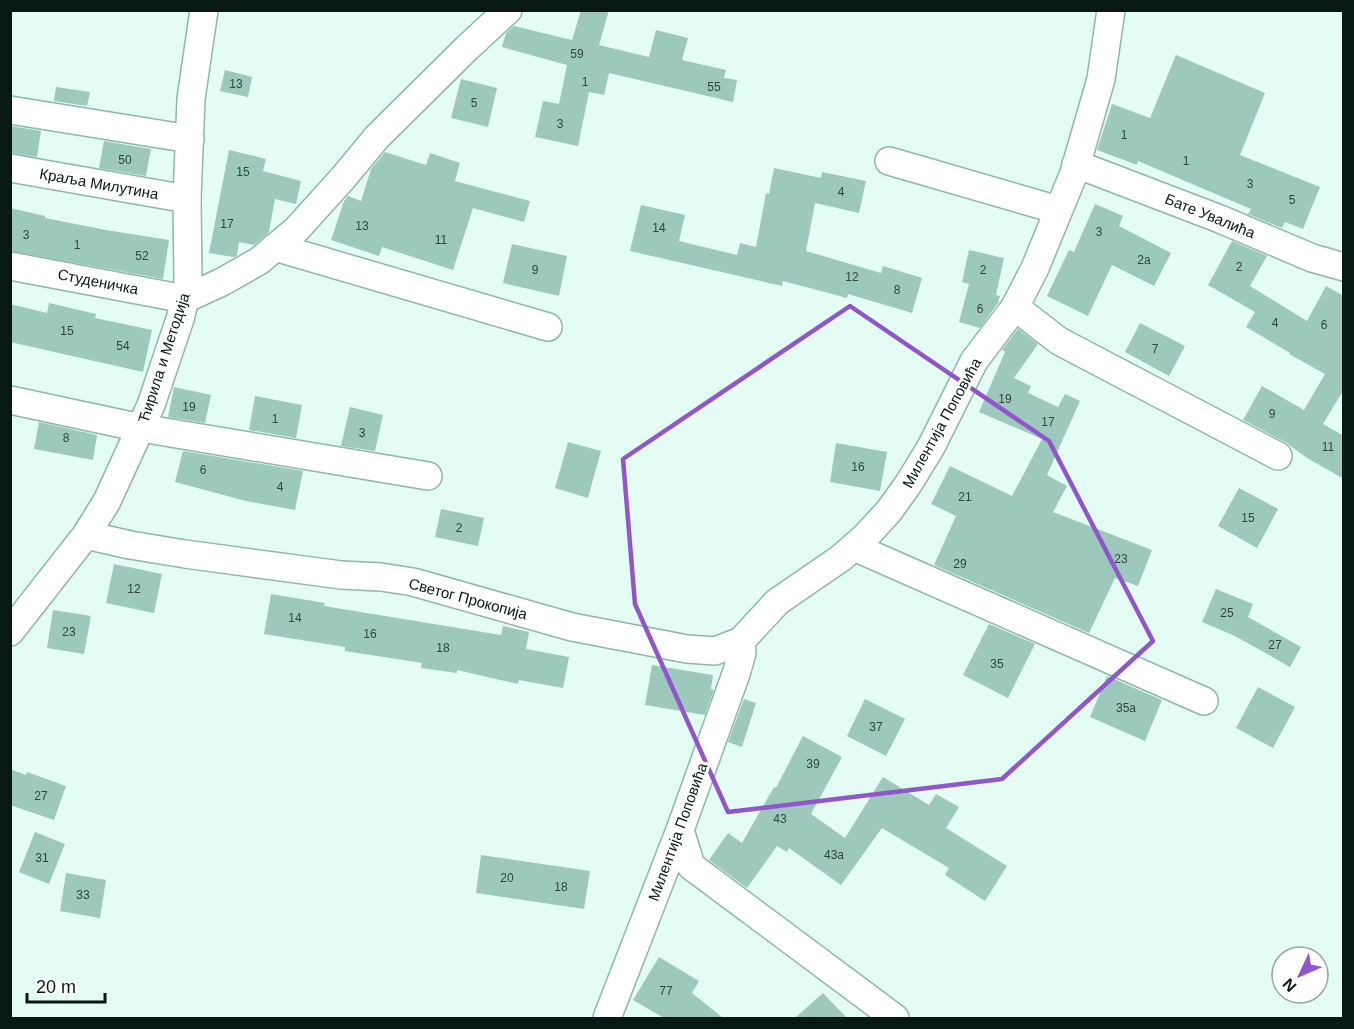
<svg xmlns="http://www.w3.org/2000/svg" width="1354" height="1029" font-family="Arial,sans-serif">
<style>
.building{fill:#9dc8bc}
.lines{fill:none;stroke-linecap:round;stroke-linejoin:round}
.minor-casing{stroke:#8db7ab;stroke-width:30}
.minor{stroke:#fff;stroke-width:27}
.marked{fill:none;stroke:#9155cc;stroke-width:4.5;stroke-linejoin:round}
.labels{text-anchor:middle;stroke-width:6;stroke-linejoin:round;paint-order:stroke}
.number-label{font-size:12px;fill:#2d453f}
.street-label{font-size:15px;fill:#081915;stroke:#fff}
</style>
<rect width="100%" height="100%" fill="#e3fdf5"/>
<g class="building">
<path d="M581 10H609L599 45 649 57 656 30 688 38 682 60 726 70 724 78 737 80 733 102 609 73 604 95 589 92 578 146 535 137 543 101 559 104 567 65 502 47 506 33 514 26 572 40Z"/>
<path d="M1176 55 1265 93 1240 155 1320 187 1303 229 1285 222 1282 228 1248 214 1251 209 1138 161 1137 165 1097 150 1112 104 1150 118Z"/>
<path d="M225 70 252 77 248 97 220 91Z"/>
<path d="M461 79 497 88 488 127 451 118Z"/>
<path d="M56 87 90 92 87 106 54 101Z"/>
<path d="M10 126 41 131 37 157 10 153Z"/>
<path d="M104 141 151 149 146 176 99 168Z"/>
<path d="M229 150 266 159 263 171 301 181 296 204 275 199 269 232 254 245 239 242 237 256 233 257 209 253Z"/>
<path d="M385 152 426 165 430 153 460 163 455 181 530 201 524 222 473 208 453 270 382 247 379 256 331 240 344 201 348 196 361 201 371 169Z"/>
<path d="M774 168 821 178 822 172 866 181 859 213 815 203 806 251 881 273 883 266 922 278 912 313 848 294 847 298 783 281 782 286 630 251 641 205 685 215 679 241 737 255 740 243 756 247 766 193 769 194Z"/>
<path d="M1095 204 1123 216 1119 226 1171 253 1154 286 1112 265 1088 316 1047 296 1069 250 1074 252Z"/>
<path d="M10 208 45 216V218L106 230 169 240 163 279 10 251Z"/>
<path d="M1232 241 1267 256 1250 286 1307 321 1326 286 1344 296V389L1323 424 1344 436V479L1307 458 1285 442 1243 420 1262 386 1304 410 1325 374 1289 354 1290 353 1246 327 1255 312 1208 285Z"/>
<path d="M512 244 567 256 559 296 503 283Z"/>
<path d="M969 250 1004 258 996 295 1000 296 998 303 980 328 959 322 969 284 962 282Z"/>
<path d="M49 303 96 314 95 318 152 330 143 372 10 342V304L47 313Z"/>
<path d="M1140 323 1185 346 1169 376 1125 352Z"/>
<path d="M1018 329 1038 344 1014 378 1031 386 1028 393 1058 407 1065 394 1080 401 1047 475 1067 486 1053 512 1152 550 1138 586 1115 578 1089 633 934 565 956 516 931 504 950 466 1012 496 1042 439 979 412 1005 352 1002 350Z"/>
<path d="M174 387 211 395 205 423 168 417Z"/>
<path d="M255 396 302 405 296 438 249 430Z"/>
<path d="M350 407 383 415 375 451 341 446Z"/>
<path d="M39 422 97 435 93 460 34 449Z"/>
<path d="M568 442 601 451 588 498 555 488Z"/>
<path d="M836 443 887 452 880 491 830 482Z"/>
<path d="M183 451 303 471 295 510 246 501 175 482Z"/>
<path d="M1239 488 1278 509 1257 548 1218 526Z"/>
<path d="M441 509 484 518 478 546 435 537Z"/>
<path d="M114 564 162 574 154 613 106 603Z"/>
<path d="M1216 589 1253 604 1248 617 1301 647 1290 667 1235 636 1202 622Z"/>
<path d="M271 594 325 603 324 606 501 635 503 626 529 632 526 649 569 657 563 688 519 680 518 684 457 670V673L421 668 422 663 345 651V647L264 634Z"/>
<path d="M53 610 91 616 84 654 47 648Z"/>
<path d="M989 624 1035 644 1008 698 963 675Z"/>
<path d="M652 665 713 675 711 689 714 690 705 715 645 705Z"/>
<path d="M1107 676 1162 700 1145 741 1090 717Z"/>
<path d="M1258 687 1295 707 1273 748 1236 728Z"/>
<path d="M744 699 756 703 742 747 728 742Z"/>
<path d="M865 699 905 719 886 756 847 736Z"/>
<path d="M803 736 842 757 811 814 845 838 883 777 929 805 936 794 959 807 946 828 1007 866 985 901 945 875 949 868 882 828 841 885 789 848 787 852 777 846 747 888 709 860 728 833 742 843 774 787 776 788Z"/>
<path d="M10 769 26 775 27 772 66 786 54 820 10 805Z"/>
<path d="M35 832 65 844 49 884 19 872Z"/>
<path d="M481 855 590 871 584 909 476 893Z"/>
<path d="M66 873 106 880 100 918 60 911Z"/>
<path d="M659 957 699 981 692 993 723 1018H664L633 1000Z"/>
<path d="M823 993 847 1018H795Z"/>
</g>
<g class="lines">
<defs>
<g id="minor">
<path d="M10 110 190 139"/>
<path d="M889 161 1058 210"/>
<path d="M1076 164 1220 219 1312 258 1344 267"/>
<path d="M10 168 187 199"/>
<path d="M275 247 548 327"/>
<path d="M10 266 185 299"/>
<path d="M185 299 222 282 259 261 296 230 343 178 377 137 467 48 508 10"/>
<path d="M1015 307 1059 341 1278 456"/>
<path d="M10 400 141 428 428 476"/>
<path d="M86 535 130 545 185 554 341 575 381 577 413 582 572 627 687 649 715 651 741 641"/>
<path d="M854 547 1204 701"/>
<path d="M10 632 86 535 107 501 151 405 181 316 188 282 187 199 191 99 204 10"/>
<path d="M680 830 691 866 895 1018"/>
<path d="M607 1018 680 830 736 674 742 653 741 641 777 602 841 558 865 537 889 511 909 483 931 447 974 361 1015 307 1035 268 1074 173 1101 79 1111 10"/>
</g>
</defs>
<use href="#minor" class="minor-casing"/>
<use href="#minor" class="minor"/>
</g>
<path class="marked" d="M850 306 1049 441 1153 641 1002 779 728 812 635 604 623 459Z"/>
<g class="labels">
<g class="number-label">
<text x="577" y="58">59</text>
<text x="585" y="86">1</text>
<text x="236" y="88">13</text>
<text x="714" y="91">55</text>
<text x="474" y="107">5</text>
<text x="560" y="128">3</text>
<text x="1124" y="139">1</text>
<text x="125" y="164">50</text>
<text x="1186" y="165">1</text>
<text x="243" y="176">15</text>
<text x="1250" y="188">3</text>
<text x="841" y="196">4</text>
<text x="1292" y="204">5</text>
<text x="227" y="228">17</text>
<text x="362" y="230">13</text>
<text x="659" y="232">14</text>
<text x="1099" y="236">3</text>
<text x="26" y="239">3</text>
<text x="441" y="244">11</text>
<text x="77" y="249">1</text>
<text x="142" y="260">52</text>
<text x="1144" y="264">2a</text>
<text x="1239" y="271">2</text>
<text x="535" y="274">9</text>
<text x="983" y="274">2</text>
<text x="852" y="281">12</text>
<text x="897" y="294">8</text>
<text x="980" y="313">6</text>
<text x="1275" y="327">4</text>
<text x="1324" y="329">6</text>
<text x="67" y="335">15</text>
<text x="123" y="350">54</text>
<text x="1155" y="353">7</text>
<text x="1005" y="403">19</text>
<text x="189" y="411">19</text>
<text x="1272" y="418">9</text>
<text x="275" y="423">1</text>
<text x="1048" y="426">17</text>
<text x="362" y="437">3</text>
<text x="66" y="442">8</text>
<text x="1328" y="451">11</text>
<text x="858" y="471">16</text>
<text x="203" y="474">6</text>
<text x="280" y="491">4</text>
<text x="965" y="501">21</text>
<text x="1248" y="522">15</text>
<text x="459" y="532">2</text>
<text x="1121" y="563">23</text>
<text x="960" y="568">29</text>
<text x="134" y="593">12</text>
<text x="1227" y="617">25</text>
<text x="295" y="622">14</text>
<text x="69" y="636">23</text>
<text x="370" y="638">16</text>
<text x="1275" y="649">27</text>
<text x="443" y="652">18</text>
<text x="997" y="668">35</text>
<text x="1126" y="712">35a</text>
<text x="876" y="731">37</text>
<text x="813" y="768">39</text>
<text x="41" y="800">27</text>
<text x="780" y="823">43</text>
<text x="834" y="859">43a</text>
<text x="42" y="862">31</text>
<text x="507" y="882">20</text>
<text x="561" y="891">18</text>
<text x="83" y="899">33</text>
<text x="666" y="995">77</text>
</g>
<g class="street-label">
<text transform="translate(99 184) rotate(10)" y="5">Краља Милутина</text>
<text transform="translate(1210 216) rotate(22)" y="5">Бате Увалића</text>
<text transform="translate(98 282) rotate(11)" y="5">Студеничка</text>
<text transform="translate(164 358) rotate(-72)" y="5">Ћирила и Методија</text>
<text transform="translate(942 423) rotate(-61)" y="5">Милентија Поповића</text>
<text transform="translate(468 599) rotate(15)" y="5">Светог Прокопија</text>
<text transform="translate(678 832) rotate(-70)" y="5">Милентија Поповића</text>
</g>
</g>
<rect width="1354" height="1029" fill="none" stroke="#081915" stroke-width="24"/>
<g transform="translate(1300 975) rotate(226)"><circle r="28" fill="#ffffff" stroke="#9ca3a1" stroke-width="1.5"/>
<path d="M0-4.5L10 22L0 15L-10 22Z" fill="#9155cc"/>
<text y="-9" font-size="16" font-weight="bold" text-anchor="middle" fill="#081915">N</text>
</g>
<path d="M27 993v9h78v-9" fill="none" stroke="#081915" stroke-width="3"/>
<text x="36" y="993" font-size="18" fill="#081915" stroke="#ffffff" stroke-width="4.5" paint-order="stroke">20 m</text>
</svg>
